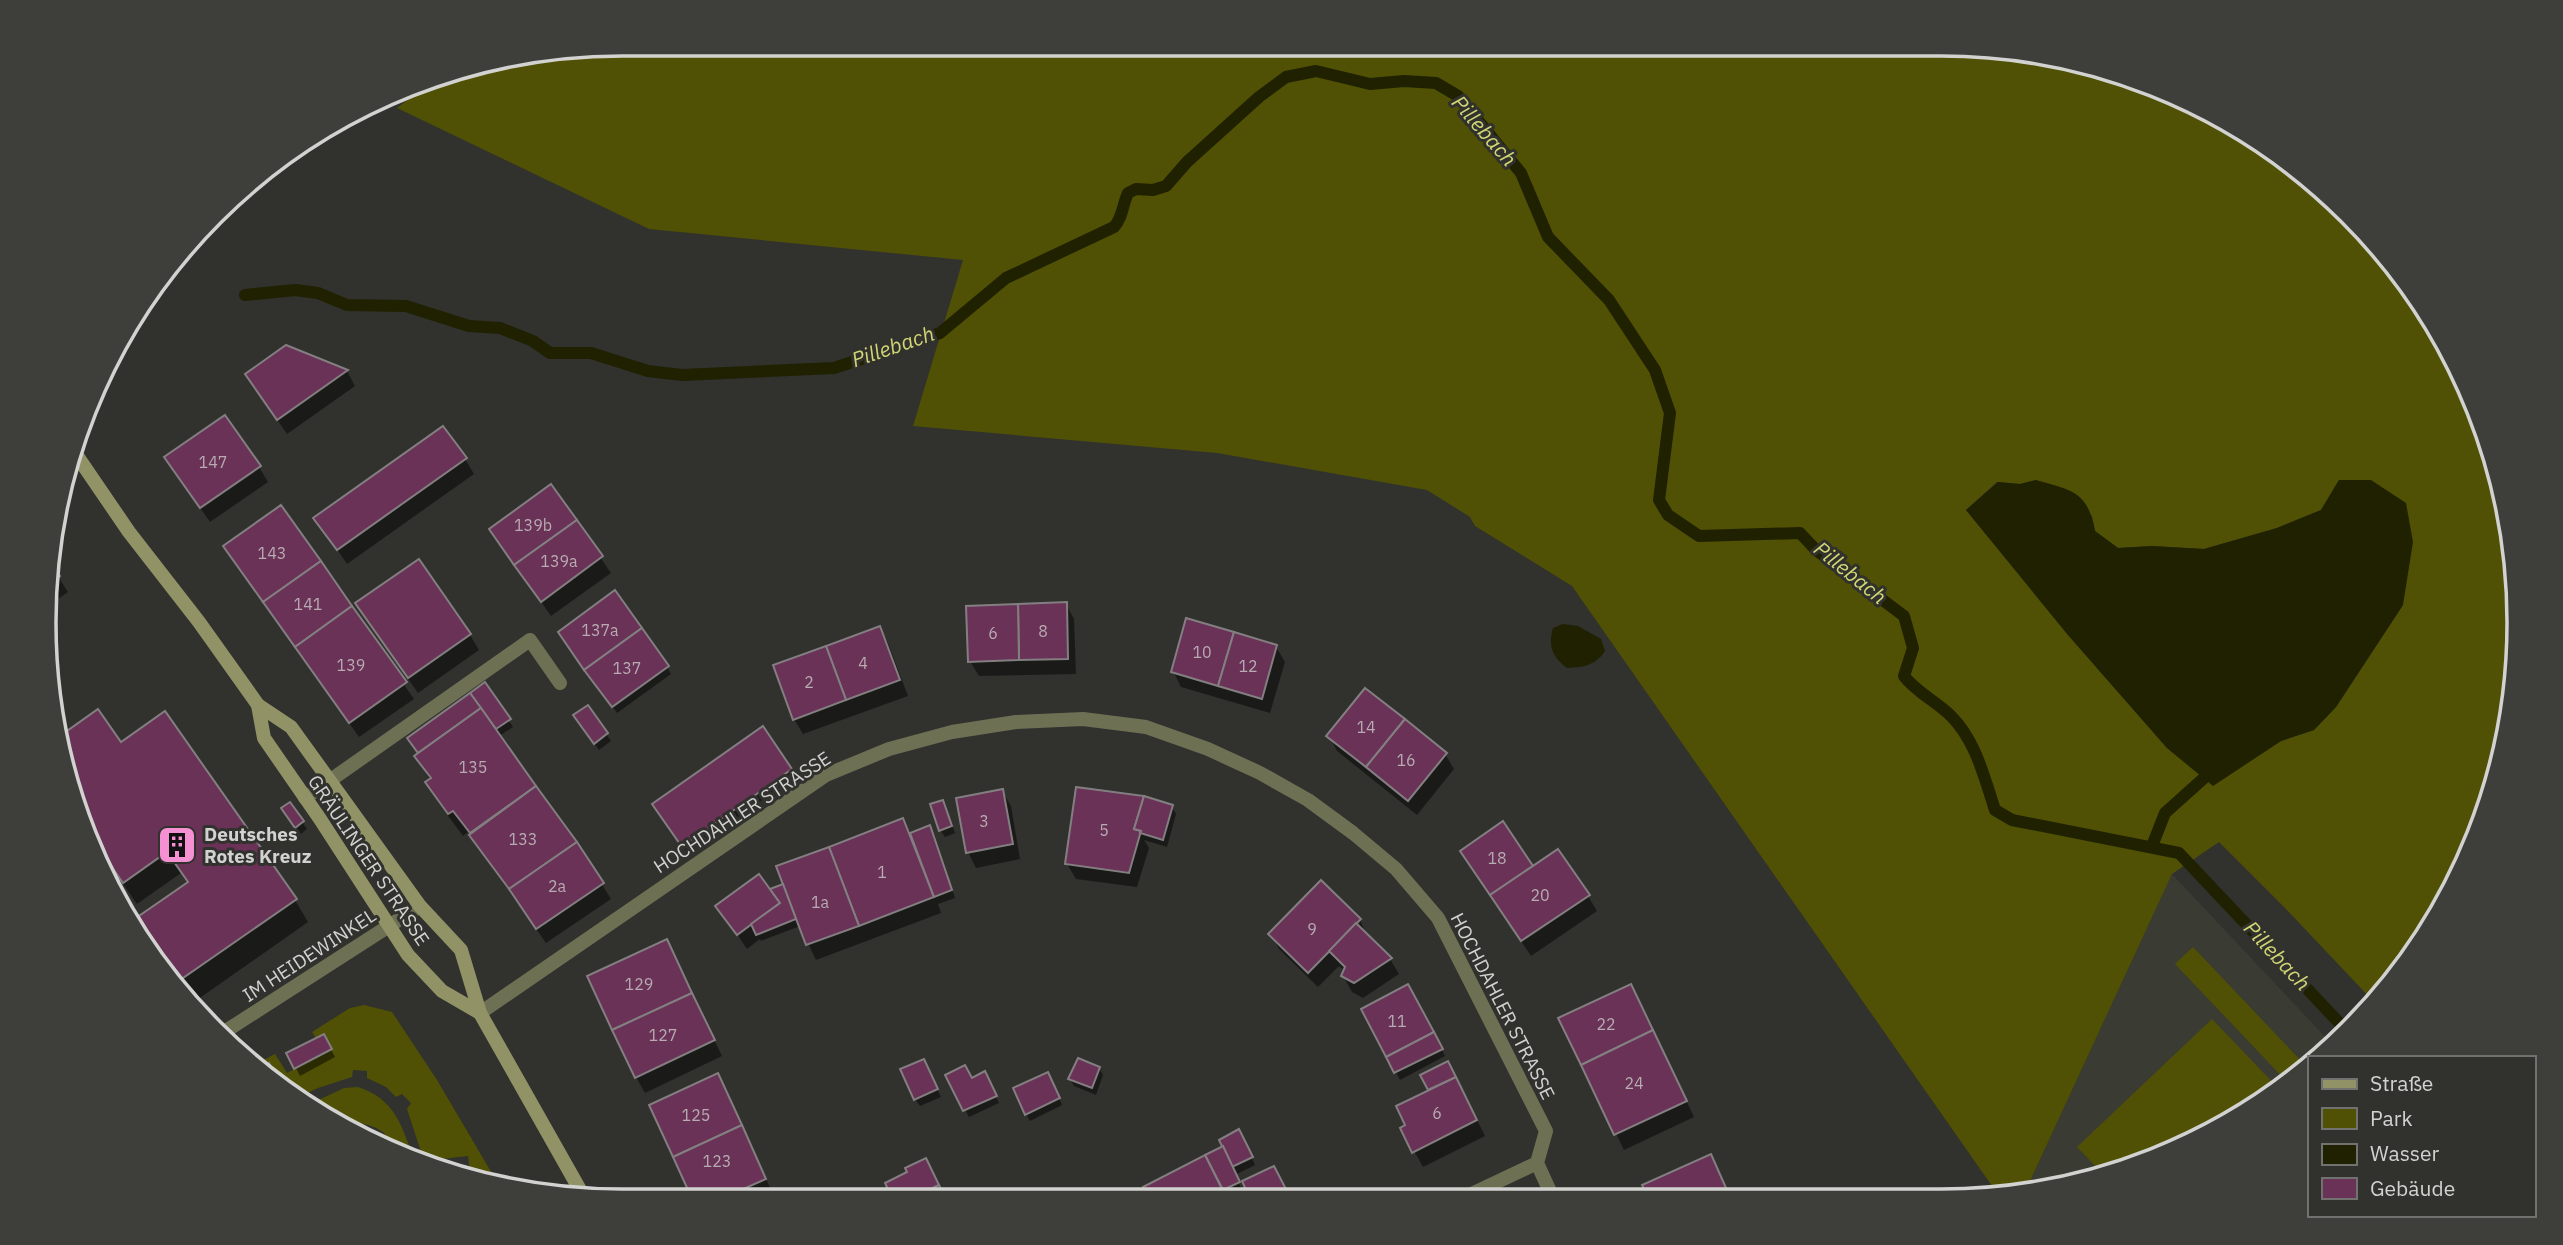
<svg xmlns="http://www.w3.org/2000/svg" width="2563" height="1245" font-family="'IBM Plex Sans',sans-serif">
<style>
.built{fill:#3a3b32}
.green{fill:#505105;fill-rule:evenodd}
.water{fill:#202100}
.shadow{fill:#0007}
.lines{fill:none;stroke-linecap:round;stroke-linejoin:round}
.stream{stroke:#202100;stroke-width:12}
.building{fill:#693256;stroke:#837f81;stroke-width:2}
.service{stroke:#6e7054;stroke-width:14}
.minor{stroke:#6e7054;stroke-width:14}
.secondary{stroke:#919367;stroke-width:14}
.labels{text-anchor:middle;stroke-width:6;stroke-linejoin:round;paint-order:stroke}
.number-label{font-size:16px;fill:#b8abb2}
.street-label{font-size:19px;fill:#d2d3d0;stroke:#31312e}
.poi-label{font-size:19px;font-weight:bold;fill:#d2d3d0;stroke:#31312e;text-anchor:start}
.water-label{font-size:21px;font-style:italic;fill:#d1d673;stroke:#31312e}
.rim{fill:none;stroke:#d2d3d0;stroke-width:3.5}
</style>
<rect width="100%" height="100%" fill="#31312e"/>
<path class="built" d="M2172 874 2331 1043 2317 1058H2309V1065L2293 1081 2162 1157 2024 1194Z"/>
<g class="green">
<path d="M623 44H1941L2054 55 2162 88 2262 142 2350 214 2422 301 2475 401 2508 510 2519 623 2508 736 2475 844 2399 975 2373 1001 2285 908 2219 842 2172 874 2024 1194 1999 1196 1572 586 1475 526 1470 517 1427 490 1217 453 913 426 963 260 649 229 397 108 443 73ZM2036 480 2092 516 2095 531 2118 548 2152 546 2204 549 2277 528 2321 510 2339 480 2403 605 2336 707 2314 730 2281 741 2213 785 2167 748 2068 635 1966 510 1997 482 2020 484Z"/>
<path d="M2193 947 2307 1067 2289 1084 2175 964Z"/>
<path d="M364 1005 392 1012 437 1080 500 1187 471 1178 468 1156 424 1161 407 1109 411 1103 402 1094 396 1097 386 1087 367 1078V1071L353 1070 352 1077 318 1088 297 1098 292 1088 286 1091 269 1064 259 1069 254 1065 275 1054 287 1073 332 1049 325 1034 316 1038 312 1032 350 1008Z"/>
<path d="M2212 1019 2279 1089 2162 1157 2102 1173 2077 1147Z"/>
<path d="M358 1087C395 1099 403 1127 414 1161L398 1156C380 1102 335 1140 312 1103L344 1088Z"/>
</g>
<g class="water">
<path d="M2036 480C2071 490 2088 491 2095 531L2118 548 2152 546 2204 549 2277 528 2321 510 2339 480H2371L2406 503 2413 542 2403 605 2336 707 2314 730 2281 741 2213 786 2167 748 2068 635 1966 510 1998 482 2020 484Z"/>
<path d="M1563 624 1578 626 1601 639 1605 651C1595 666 1583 667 1567 668 1552 657 1548 646 1553 628Z"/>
</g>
<g class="shadow">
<path d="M286 347 347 371 355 386 287 434 256 389Z"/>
<path d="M465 459 474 474 347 564 316 518Z"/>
<path d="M259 467 268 482 210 522 176 473Z"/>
<path d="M551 487 611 573 551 616 491 530Z"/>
<path d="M280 508 414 699 359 737 234 561Z"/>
<path d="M53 569 68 592 52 603Z"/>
<path d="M1066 604 1074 619 1076 674 979 676 970 661Z"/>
<path d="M366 619 470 635 479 650 418 693Z"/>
<path d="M880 628 888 643 908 696 803 734 794 719Z"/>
<path d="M564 639 667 667 671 674 617 713Z"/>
<path d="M1276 647 1285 662 1270 713 1181 687 1173 671Z"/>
<path d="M484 684 513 727 499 736 576 843 611 899 546 943 468 832 463 836 440 805 428 782 430 780 416 756 420 754 414 745Z"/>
<path d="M587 707 611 741 599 750 579 722Z"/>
<path d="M1329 736 1445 754 1454 769 1417 815 1337 751Z"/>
<path d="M61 738 121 744 295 900 308 922 194 1002 138 919 189 884 181 873 137 904 92 839Z"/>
<path d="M791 770 795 777 687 853 658 812Z"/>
<path d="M1002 791 1011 806 1020 859 976 868 968 852Z"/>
<path d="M943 802 955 833 945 837 940 830Z"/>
<path d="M290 804 307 829 301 834 287 815Z"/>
<path d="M1172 807 1176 814 1167 847 1144 840 1149 848 1137 887 1076 879 1067 864Z"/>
<path d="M903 820 911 835 930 827 934 834 955 898 938 904 941 913 816 960 800 926 761 941 760 939 747 949 718 906 782 886Z"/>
<path d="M1471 867 1533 868 1588 896 1597 911 1531 956Z"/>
<path d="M1360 920 1367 936 1390 959 1399 974 1363 998 1352 992 1343 976 1345 971 1339 966 1318 987 1279 949 1271 934Z"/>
<path d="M666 941 722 1056 645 1093 636 1077Z"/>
<path d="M1639 1001 1694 1117 1624 1150 1561 1019Z"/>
<path d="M1363 1010 1441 1048 1445 1056 1400 1080Z"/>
<path d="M324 1036 335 1057 300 1076 289 1054Z"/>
<path d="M1099 1068 1103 1075 1096 1095 1074 1086 1070 1079Z"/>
<path d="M927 1069 941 1097 920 1106 915 1099Z"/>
<path d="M1452 1070 1485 1136 1423 1167 1402 1129 1431 1091 1422 1076Z"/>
<path d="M718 1076 773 1194 759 1201H695Z"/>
<path d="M948 1076 988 1081 999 1103 969 1117Z"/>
<path d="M1052 1081 1062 1105 1030 1121 1026 1114Z"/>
<path d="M1243 1139 1255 1165 1235 1175 1242 1190 1227 1199H1151L1145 1187Z"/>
</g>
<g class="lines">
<g class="stream">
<path d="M245 295 295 290 318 293 347 305 406 306 469 326 500 328 533 341 550 353H591L648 371 682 375 834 368 940 333 1006 278 1114 227C1123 217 1122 206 1128 193L1136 189 1153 190 1166 186 1187 162 1259 97 1286 77 1316 71 1370 84 1404 81 1436 83 1458 96 1521 173 1548 237 1609 300 1655 370 1670 413 1659 500 1668 515 1699 536 1800 533 1816 550 1904 616 1913 648 1904 676C1917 693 1936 701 1951 716 1976 741 1984 777 1995 810L2012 820 2179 853 2345 1029"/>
<path d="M2152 846 2165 813 2204 778"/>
</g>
</g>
<g class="building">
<path d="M286 345 348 370 277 420 245 374Z"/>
<path d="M225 415 261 466 200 508 164 457Z"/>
<path d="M443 426 467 458 337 550 313 518Z"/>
<path d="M551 484 577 520 514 565 489 529Z"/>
<path d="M281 505 321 561 263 602 223 546Z"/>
<path d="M577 520 603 556 541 602 514 565Z"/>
<path d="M419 559 471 634 408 678 355 603Z"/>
<path d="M321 561 352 606 295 647 263 602Z"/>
<path d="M53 566 60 576 53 582Z"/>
<path d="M615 590 642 628 584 670 558 632Z"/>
<path d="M1067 602 1068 659 1019 660 1018 604Z"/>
<path d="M1018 604 1019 660 968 662 966 606Z"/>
<path d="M352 606 407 682 349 723 295 647Z"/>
<path d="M1186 618 1234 632 1218 686 1171 672Z"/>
<path d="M880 626 900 680 846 700 826 646Z"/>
<path d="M642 628 669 666 612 707 584 670Z"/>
<path d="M1234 632 1277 645 1262 699 1218 686Z"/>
<path d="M826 646 846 700 793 720 773 665Z"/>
<path d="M485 682 511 719 496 729 470 693Z"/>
<path d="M1365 688 1405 719 1366 767 1326 736Z"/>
<path d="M470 693 481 708 418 753 407 738Z"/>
<path d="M588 705 608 733 594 744 573 715Z"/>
<path d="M481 708 536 786 470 833 453 811 448 814 425 782 431 778 414 756Z"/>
<path d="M98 709 121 742 165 711 297 899 180 980 136 918 188 882 167 852 123 883 91 837 60 736Z"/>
<path d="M1405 719 1447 753 1408 801 1366 767Z"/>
<path d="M763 726 792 769 682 847 652 804Z"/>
<path d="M536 786 577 842 509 889 469 835Z"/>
<path d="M1076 787 1144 796 1134 829 1141 831 1129 873 1065 864Z"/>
<path d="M1003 789 1013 844 966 853 956 798Z"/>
<path d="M1144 796 1173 805 1163 840 1140 833 1141 831 1134 829Z"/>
<path d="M943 800 952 826 939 831 930 804Z"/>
<path d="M290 802 304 821 295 828 281 808Z"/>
<path d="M903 818 934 897 859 926 829 847Z"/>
<path d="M1503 821 1533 866 1490 895 1460 851Z"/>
<path d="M930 825 952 890 934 897 910 833Z"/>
<path d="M577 842 604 883 536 929 509 889Z"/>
<path d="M829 847 859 926 806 945 776 866Z"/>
<path d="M1558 849 1590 895 1521 941 1490 895Z"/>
<path d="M759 874 780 903 737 935 715 906Z"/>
<path d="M1321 880 1361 919 1308 973 1268 934Z"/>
<path d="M783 884 796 919 756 935 751 924 780 903 770 889Z"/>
<path d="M1356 923 1392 958 1354 983 1341 976 1345 967 1329 951Z"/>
<path d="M667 939 692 993 612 1030 587 976Z"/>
<path d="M1408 984 1434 1032 1386 1057 1361 1009Z"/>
<path d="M1631 984 1653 1030 1581 1065 1558 1018Z"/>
<path d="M692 993 715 1040 635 1078 612 1030Z"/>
<path d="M1653 1030 1687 1101 1614 1135 1581 1065Z"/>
<path d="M1434 1032 1443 1049 1394 1073 1386 1057Z"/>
<path d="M324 1034 332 1049 294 1069 286 1053Z"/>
<path d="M1078 1058 1100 1067 1092 1088 1068 1079Z"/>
<path d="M924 1059 938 1089 914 1100 900 1069Z"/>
<path d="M1448 1061 1456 1077 1428 1090 1420 1075Z"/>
<path d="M269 1063 282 1088 259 1069Z"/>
<path d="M965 1065 972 1078 985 1071 997 1096 963 1111 945 1075Z"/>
<path d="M1048 1072 1060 1098 1025 1115 1013 1088Z"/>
<path d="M718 1073 742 1125 673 1157 649 1105Z"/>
<path d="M1456 1077 1477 1120 1412 1153 1400 1128 1405 1125 1396 1106Z"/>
<path d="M742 1125 766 1179 716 1201H693L673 1157Z"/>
<path d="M1239 1129 1253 1157 1232 1167 1219 1140Z"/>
<path d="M1223 1146 1240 1182 1223 1190 1205 1155Z"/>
<path d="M1711 1154 1730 1197 1648 1198 1642 1185Z"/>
<path d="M1205 1155 1227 1199H1149L1143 1187Z"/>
<path d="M926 1158 939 1185 908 1200H893L885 1183 907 1172 905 1168Z"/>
<path d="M1274 1166 1291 1199H1250L1242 1181Z"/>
<path d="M939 1185 946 1200H908Z"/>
</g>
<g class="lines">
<path class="service" d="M305 798 530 640 560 683"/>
<g class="minor">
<path d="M480 1013 826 775 889 749 952 732 1016 722 1083 719 1146 727 1208 749 1260 773 1308 800 1353 833 1396 869 1438 918 1546 1131 1537 1163 1553 1198"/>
<path d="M218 1036 420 906"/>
<path d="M1463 1198 1537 1163"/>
</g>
<g class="secondary">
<path d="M73 450 129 532 199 622 258 705 291 727 420 906 461 950 480 1013 584 1197"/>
<path d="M258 705 264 738 320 819 408 955 442 991 480 1013"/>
</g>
</g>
<defs>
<symbol id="building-square" viewBox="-11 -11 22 22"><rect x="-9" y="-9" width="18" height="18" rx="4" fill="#f591d2" stroke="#31312e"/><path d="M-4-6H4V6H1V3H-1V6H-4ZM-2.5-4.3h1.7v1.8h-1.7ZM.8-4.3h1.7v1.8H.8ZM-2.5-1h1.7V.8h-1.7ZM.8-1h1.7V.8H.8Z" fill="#111"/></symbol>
</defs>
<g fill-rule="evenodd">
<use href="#building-square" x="155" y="823" width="44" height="44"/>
</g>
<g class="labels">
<g class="number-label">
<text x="213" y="468">147</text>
<text x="533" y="531">139b</text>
<text x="272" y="559">143</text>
<text x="559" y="567">139a</text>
<text x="308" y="610">141</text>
<text x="600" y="636">137a</text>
<text x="1043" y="637">8</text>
<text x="993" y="639">6</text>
<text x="1202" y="658">10</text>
<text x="863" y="669">4</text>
<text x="351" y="671">139</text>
<text x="1248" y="672">12</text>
<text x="627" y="674">137</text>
<text x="809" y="688">2</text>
<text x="1366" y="733">14</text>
<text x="1406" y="766">16</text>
<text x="473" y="773">135</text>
<text x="984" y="827">3</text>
<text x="1104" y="836">5</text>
<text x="523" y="845">133</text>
<text x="1497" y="864">18</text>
<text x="882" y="878">1</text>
<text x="557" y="892">2a</text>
<text x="1540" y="901">20</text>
<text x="820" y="908">1a</text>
<text x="1312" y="935">9</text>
<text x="639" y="990">129</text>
<text x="1397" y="1027">11</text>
<text x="1606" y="1030">22</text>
<text x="663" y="1041">127</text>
<text x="1634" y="1089">24</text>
<text x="1437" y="1119">6</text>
<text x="696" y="1121">125</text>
<text x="717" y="1167">123</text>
</g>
<g class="street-label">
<text transform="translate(742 812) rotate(-33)" y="7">HOCHDAHLER STRASSE</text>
<text transform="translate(369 860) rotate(56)" y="7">GRÄULINGER STRASSE</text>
<text transform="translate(309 955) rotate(-33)" y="7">IM HEIDEWINKEL</text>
<text transform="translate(1503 1006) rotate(63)" y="7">HOCHDAHLER STRASSE</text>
</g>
<g class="poi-label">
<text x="204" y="841">Deutsches<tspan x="204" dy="22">Rotes Kreuz</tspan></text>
</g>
<g class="water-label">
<text transform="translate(1484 131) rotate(49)" y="7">Pillebach</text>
<text transform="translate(893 347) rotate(-19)" y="7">Pillebach</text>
<text transform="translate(1850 573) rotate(39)" y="7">Pillebach</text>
<text transform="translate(2277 956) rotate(47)" y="7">Pillebach</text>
</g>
</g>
<path d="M0 0H2563V1245H0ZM622 56H1941A566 566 0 0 1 2507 622V623A566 566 0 0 1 1941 1189H622A566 566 0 0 1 56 623V622A566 566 0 0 1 622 56Z" fill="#3e3e3b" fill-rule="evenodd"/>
<path class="rim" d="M622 56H1941A566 566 0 0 1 2507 622V623A566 566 0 0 1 1941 1189H622A566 566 0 0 1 56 623V622A566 566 0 0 1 622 56Z"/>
<rect x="2308" y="1056" width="228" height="161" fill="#31312e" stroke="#71726f" stroke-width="2"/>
<rect x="2322" y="1079" width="35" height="10" fill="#919367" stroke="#71726f" stroke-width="2"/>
<text x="2370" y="1091" font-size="21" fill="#d2d3d0">Straße</text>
<rect x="2322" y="1108" width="35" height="21" fill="#505105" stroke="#71726f" stroke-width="2"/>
<text x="2370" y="1126" font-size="21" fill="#d2d3d0">Park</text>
<rect x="2322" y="1144" width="35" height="21" fill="#202100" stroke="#71726f" stroke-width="2"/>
<text x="2370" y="1161" font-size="21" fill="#d2d3d0">Wasser</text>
<rect x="2322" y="1178" width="35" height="21" fill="#693256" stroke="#71726f" stroke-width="2"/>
<text x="2370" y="1196" font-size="21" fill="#d2d3d0">Gebäude</text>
</svg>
